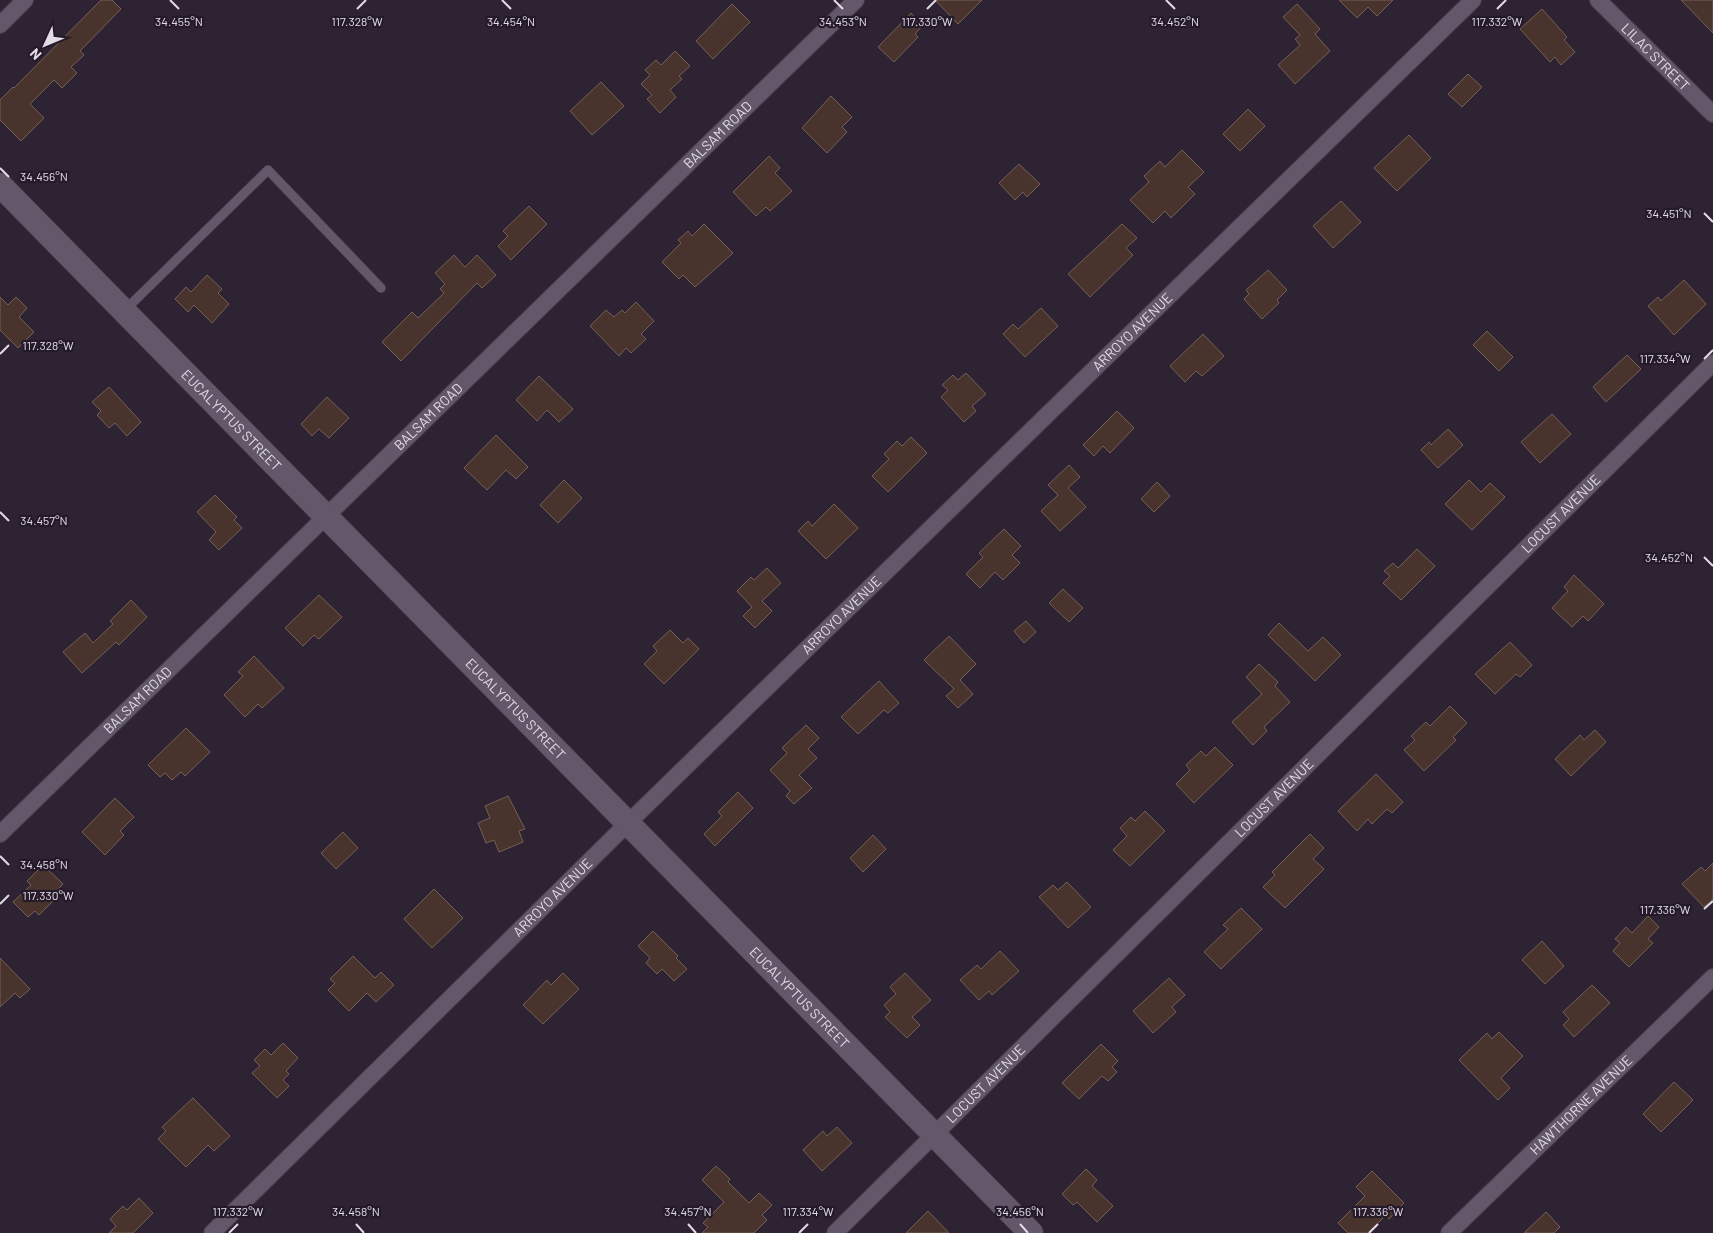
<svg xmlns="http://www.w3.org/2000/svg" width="1713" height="1233" font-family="Barlow,sans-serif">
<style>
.building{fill:#48342c;stroke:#765f57}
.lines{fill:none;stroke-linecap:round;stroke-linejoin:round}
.service-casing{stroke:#473e4c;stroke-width:10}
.minor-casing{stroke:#473e4c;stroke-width:18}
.secondary-casing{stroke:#473e4c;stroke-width:25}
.service{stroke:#63576a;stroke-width:9}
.minor{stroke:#63576a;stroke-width:16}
.secondary{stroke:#63576a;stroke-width:24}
.ticks{fill:none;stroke:#e3dce7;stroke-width:2}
.labels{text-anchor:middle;stroke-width:4.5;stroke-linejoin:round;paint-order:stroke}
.street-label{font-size:14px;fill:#e3dce7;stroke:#241a29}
.ticks-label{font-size:12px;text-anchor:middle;fill:#e3dce7;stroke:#241a29;stroke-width:4.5;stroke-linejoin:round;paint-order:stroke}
</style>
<rect width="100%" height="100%" fill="#2e2333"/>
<g class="building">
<path d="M101 0H112L121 9 80 51 84 55 71 67 77 73 62 88 54 80 30 104 44 118 21 141 0 120V100L13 87 14 88Z"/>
<path d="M935 0H982L958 24Z"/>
<path d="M1339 0H1393L1377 16 1368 7 1357 18Z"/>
<path d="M1681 0H1713V33Z"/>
<path d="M732 4 750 22 713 59 696 41Z"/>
<path d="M1297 4 1320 29 1315 34 1330 51 1295 84 1278 65 1300 45 1295 39 1300 35 1283 17Z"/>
<path d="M1542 9 1567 37 1564 40 1575 52 1561 65 1555 57 1550 62 1520 29Z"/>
<path d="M911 13 923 25 915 34 918 37 894 62 878 47Z"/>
<path d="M675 51 690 66 679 76 682 79 670 90 676 97 660 113 647 99 652 95 641 84 650 75 645 70 656 60 661 65Z"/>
<path d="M1468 74 1482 87 1462 107 1448 94Z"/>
<path d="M601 82 624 106 592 135 570 111Z"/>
<path d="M831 96 852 117 842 127 847 132 827 153 802 128Z"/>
<path d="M1248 109 1265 126 1240 151 1223 134Z"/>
<path d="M1409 135 1431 158 1397 191 1374 168Z"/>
<path d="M1182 150 1204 172 1188 187 1195 194 1171 218 1165 211 1153 223 1130 200 1149 182 1144 176 1160 161 1165 167Z"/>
<path d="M769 156 780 168 775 173 792 191 770 211 766 207 756 216 733 192Z"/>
<path d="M1019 164 1040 184 1027 197 1023 192 1015 200 999 183Z"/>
<path d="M1341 201 1361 222 1333 248 1313 226Z"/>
<path d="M529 206 547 224 511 260 498 246 508 236 503 231Z"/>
<path d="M704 224 733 253 695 287 683 275 679 279 662 262 681 243 678 240 688 231 692 236Z"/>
<path d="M1122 224 1137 238 1126 248 1133 255 1090 297 1068 274Z"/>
<path d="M454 255 465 267 477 255 496 275 482 288 477 283 401 361 382 342 412 312 418 318 444 293 440 289 445 284 435 273Z"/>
<path d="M1268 270 1287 290 1277 300 1279 303 1262 319 1244 299 1249 294 1246 290Z"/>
<path d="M207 275 222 289 218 293 229 304 212 323 194 305 188 312 175 299 186 287 191 292Z"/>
<path d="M1684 280 1706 304 1674 335 1648 306 1658 297 1661 301Z"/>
<path d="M0 297 8 305 16 297 27 308 19 317 34 332 18 348 0 330Z"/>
<path d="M636 302 654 321 641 334 646 339 631 353 626 348 619 356 590 326 606 310 614 317 622 310 625 313Z"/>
<path d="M1041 308 1058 326 1025 357 1003 334 1013 324 1018 329Z"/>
<path d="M1487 331 1513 357 1499 371 1473 345Z"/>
<path d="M1203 334 1224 356 1202 376 1196 371 1185 382 1170 366Z"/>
<path d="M1627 355 1641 369 1606 402 1593 387Z"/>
<path d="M966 373 986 394 972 406 976 411 964 422 941 397 948 390 942 385 953 375 958 380Z"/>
<path d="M539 376 573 409 559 422 547 410 537 421 516 400Z"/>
<path d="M109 387 141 422 127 436 115 423 109 428 97 415 101 411 92 402Z"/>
<path d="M327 397 349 418 329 438 319 429 312 436 301 424Z"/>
<path d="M1117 411 1134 428 1110 453 1103 446 1094 456 1083 445Z"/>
<path d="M1552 414 1571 434 1540 463 1521 442Z"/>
<path d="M1448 429 1463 445 1438 468 1421 450 1429 442 1431 445Z"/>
<path d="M496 435 528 467 516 479 506 470 487 490 464 468Z"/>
<path d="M911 437 927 453 888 492 872 476 889 459 884 454 897 441 902 446Z"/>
<path d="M1069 465 1080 477 1068 488 1086 507 1060 531 1041 511 1058 495 1048 485Z"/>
<path d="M564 480 582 498 558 523 540 505Z"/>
<path d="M1469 480 1481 492 1490 483 1505 497 1472 530 1445 504Z"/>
<path d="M1157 482 1170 496 1154 512 1141 499Z"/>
<path d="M215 495 237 517 234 520 242 528 219 550 209 540 216 532 197 512Z"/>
<path d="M834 504 858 528 826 559 798 531 808 521 812 526Z"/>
<path d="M1004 529 1021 546 1012 555 1020 563 1003 580 995 572 980 588 966 574 983 557 979 553Z"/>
<path d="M1417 549 1435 566 1401 600 1383 583 1390 576 1384 571 1393 563 1398 568Z"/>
<path d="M767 568 781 583 762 601 772 611 755 628 743 616 752 607 737 591 751 577 754 580Z"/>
<path d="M1574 575 1604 604 1588 621 1583 616 1572 627 1552 608 1568 591 1564 587Z"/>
<path d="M1063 589 1083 608 1069 622 1049 603Z"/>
<path d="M319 595 342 617 319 639 314 635 303 646 285 628Z"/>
<path d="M131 600 147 617 119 645 116 642 82 673 63 652 85 633 93 643 113 624 110 621Z"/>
<path d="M1026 621 1036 632 1024 643 1014 631Z"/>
<path d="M1279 623 1308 651 1323 637 1341 655 1315 681 1268 635Z"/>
<path d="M670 630 683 643 688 638 699 649 664 684 644 664 657 651 653 646Z"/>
<path d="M949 636 976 664 960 680 973 694 958 708 946 696 954 689 924 660Z"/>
<path d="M1510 642 1532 665 1520 677 1516 674 1495 694 1475 674Z"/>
<path d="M254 656 284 688 262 708 258 704 245 717 224 695 243 676 238 672Z"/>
<path d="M1259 664 1278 682 1275 686 1290 702 1264 727 1267 731 1253 745 1232 722 1262 694 1246 677Z"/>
<path d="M879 681 899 703 888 713 884 710 858 734 841 717Z"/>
<path d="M1450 706 1467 723 1453 737 1456 740 1424 771 1404 750 1415 740 1411 736 1426 722 1430 726Z"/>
<path d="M806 725 819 738 808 749 817 758 799 775 812 788 794 804 786 796 790 791 770 770 787 753 782 748Z"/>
<path d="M186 728 210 752 185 776 181 772 172 780 165 773 160 777 148 765Z"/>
<path d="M1595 730 1606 742 1571 776 1555 759 1580 735 1584 740Z"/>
<path d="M1215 747 1233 765 1194 803 1176 784 1190 770 1186 765 1201 751 1206 756Z"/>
<path d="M1376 774 1403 802 1392 813 1387 809 1372 824 1368 819 1357 831 1338 811Z"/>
<path d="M738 792 753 808 715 846 704 834 722 816 718 812Z"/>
<path d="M508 796 525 829 519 831 523 842 499 852 494 840 486 843 478 823 490 818 485 806Z"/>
<path d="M115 798 134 817 120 831 124 835 105 855 82 832Z"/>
<path d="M1145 811 1165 831 1130 866 1113 850 1127 836 1120 828 1131 817 1135 821Z"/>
<path d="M343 832 358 848 336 869 321 853Z"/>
<path d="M1310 834 1324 848 1313 859 1324 869 1285 908 1263 887 1275 875 1272 872Z"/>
<path d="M873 835 886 849 863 872 850 858Z"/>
<path d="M1713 863V899L1704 907 1682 884 1701 867 1705 871Z"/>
<path d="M43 865 63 884 51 897 54 900 39 915 35 911 28 917 13 902 31 885 27 881Z"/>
<path d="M1067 882 1091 907 1068 928 1039 897 1053 885 1058 890Z"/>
<path d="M434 889 463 918 432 948 404 919Z"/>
<path d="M1241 908 1262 929 1221 969 1204 952 1228 929 1223 925Z"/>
<path d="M1648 916 1659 927 1648 939 1653 943 1629 967 1613 951 1620 943 1615 939 1626 927 1632 933Z"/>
<path d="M653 931 678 956 676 958 687 969 674 981 662 969 657 974 646 963 650 958 638 946Z"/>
<path d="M1542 941 1564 966 1545 984 1522 960Z"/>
<path d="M1000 951 1019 971 992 995 989 991 979 1000 960 980 977 965 981 969Z"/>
<path d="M353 956 375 978 381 972 394 985 376 1002 367 993 349 1011 328 990 335 983 330 979Z"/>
<path d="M0 958 30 989 20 998 15 993 0 1007Z"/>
<path d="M563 973 579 989 543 1024 523 1005 547 980 551 985Z"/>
<path d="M905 973 931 1000 912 1017 920 1025 907 1038 885 1017 890 1012 884 1005 896 994 890 987Z"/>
<path d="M1169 978 1185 995 1172 1007 1176 1012 1153 1033 1133 1011Z"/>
<path d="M1592 985 1610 1003 1574 1037 1563 1025 1569 1019 1563 1012Z"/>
<path d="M1499 1032 1523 1056 1501 1078 1510 1088 1498 1100 1459 1060 1487 1033 1492 1039Z"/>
<path d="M283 1043 298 1058 286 1071 289 1074 283 1080 289 1086 277 1098 252 1073 260 1066 254 1060 265 1049 271 1055Z"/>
<path d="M1101 1044 1118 1061 1112 1067 1117 1072 1108 1081 1102 1076 1079 1099 1062 1083Z"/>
<path d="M1674 1082 1693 1100 1661 1132 1643 1114Z"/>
<path d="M193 1098 230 1136 214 1151 208 1145 186 1167 158 1139 166 1131 162 1127Z"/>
<path d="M837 1127 852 1143 822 1171 803 1150 823 1131 827 1136Z"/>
<path d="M716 1166 730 1179 728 1182 749 1203 759 1193 772 1205 762 1215 767 1220 754 1233H702L708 1227 703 1223 724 1202 702 1180Z"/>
<path d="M1086 1169 1097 1180 1092 1186 1113 1206 1097 1222 1077 1202 1073 1205 1062 1194Z"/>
<path d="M1372 1171 1404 1203 1389 1219 1386 1215 1368 1233H1348L1338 1223 1365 1196 1356 1187Z"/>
<path d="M139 1198 153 1213 133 1233H109L116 1226 110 1219 123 1206 127 1210Z"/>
<path d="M928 1211 949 1233H906Z"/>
<path d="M1546 1212 1560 1227 1554 1233H1524Z"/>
</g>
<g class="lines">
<defs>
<path id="service" d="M124 311 268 170 381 288"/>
<g id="minor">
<path id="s1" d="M1598 0 1713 114"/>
<path d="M0 25 25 0"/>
<path id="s2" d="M0 834 856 0"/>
<path id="s3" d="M212 1233 628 823 1473 0"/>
<path id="s4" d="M835 1233 1713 363"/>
<path id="s5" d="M1449 1233 1713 977"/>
</g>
<g id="secondary">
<path id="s6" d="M0 185 1031 1233"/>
</g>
</defs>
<use href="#service" class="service-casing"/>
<use href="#minor" class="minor-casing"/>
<use href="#secondary" class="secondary-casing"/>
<use href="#service" class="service"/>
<use href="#minor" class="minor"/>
<use href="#secondary" class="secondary"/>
</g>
<path class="ticks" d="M170 0 179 9M502 0 511 9M834 0 843 9M1166 0 1175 9M357 9 366 0M927 9 936 0M1497 9 1506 0M0 168 9 177M1704 213 1713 222M0 354 9 345M1704 359 1713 350M0 512 9 521M1704 557 1713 566M0 856 9 865M0 904 9 895M1704 909 1713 901M356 1224 364 1233M688 1224 696 1233M1020 1224 1028 1233M229 1233 238 1224M799 1233 808 1224M1369 1233 1378 1224"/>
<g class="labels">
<g class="street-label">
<text dy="5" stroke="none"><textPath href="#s1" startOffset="81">LILAC STREET</textPath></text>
<text dy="5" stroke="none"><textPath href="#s2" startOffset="1002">BALSAM ROAD</textPath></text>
<text dy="5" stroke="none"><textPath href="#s3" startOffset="1288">ARROYO AVENUE</textPath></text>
<text dy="5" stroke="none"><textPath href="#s2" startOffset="598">BALSAM ROAD</textPath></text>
<text dy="5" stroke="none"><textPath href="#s6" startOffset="330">EUCALYPTUS STREET</textPath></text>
<text dy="5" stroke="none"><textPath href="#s4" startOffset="1022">LOCUST AVENUE</textPath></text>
<text dy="5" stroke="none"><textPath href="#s3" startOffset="882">ARROYO AVENUE</textPath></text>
<text dy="5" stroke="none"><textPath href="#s2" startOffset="192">BALSAM ROAD</textPath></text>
<text dy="5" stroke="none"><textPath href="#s6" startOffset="735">EUCALYPTUS STREET</textPath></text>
<text dy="5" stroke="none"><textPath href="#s4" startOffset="618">LOCUST AVENUE</textPath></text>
<text dy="5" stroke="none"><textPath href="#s3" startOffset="478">ARROYO AVENUE</textPath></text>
<text dy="5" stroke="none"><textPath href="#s6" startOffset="1140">EUCALYPTUS STREET</textPath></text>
<text dy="5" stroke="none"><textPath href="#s4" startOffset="212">LOCUST AVENUE</textPath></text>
<text dy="5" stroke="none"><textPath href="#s5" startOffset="184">HAWTHORNE AVENUE</textPath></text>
</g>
</g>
<g class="ticks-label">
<text x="357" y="26">117.328°W</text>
<text x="927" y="26">117.330°W</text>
<text x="1497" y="26">117.332°W</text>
<text x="179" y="26">34.455°N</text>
<text x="511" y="26">34.454°N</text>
<text x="843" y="26">34.453°N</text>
<text x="1175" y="26">34.452°N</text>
<text x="44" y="181">34.456°N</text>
<text x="1669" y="218">34.451°N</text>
<text x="48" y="350">117.328°W</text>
<text x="1665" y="363">117.334°W</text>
<text x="44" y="525">34.457°N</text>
<text x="1669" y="562">34.452°N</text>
<text x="44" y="869">34.458°N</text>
<text x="48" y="900">117.330°W</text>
<text x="1665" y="914">117.336°W</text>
<text x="356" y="1216">34.458°N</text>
<text x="688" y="1216">34.457°N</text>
<text x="1020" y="1216">34.456°N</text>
<text x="238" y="1216">117.332°W</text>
<text x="808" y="1216">117.334°W</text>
<text x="1378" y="1216">117.336°W</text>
</g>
<g transform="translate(45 45) rotate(226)" stroke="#241a29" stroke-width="4" paint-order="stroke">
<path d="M0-4L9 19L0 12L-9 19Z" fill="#e3dce7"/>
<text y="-8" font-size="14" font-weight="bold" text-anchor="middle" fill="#e3dce7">N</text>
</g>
</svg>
